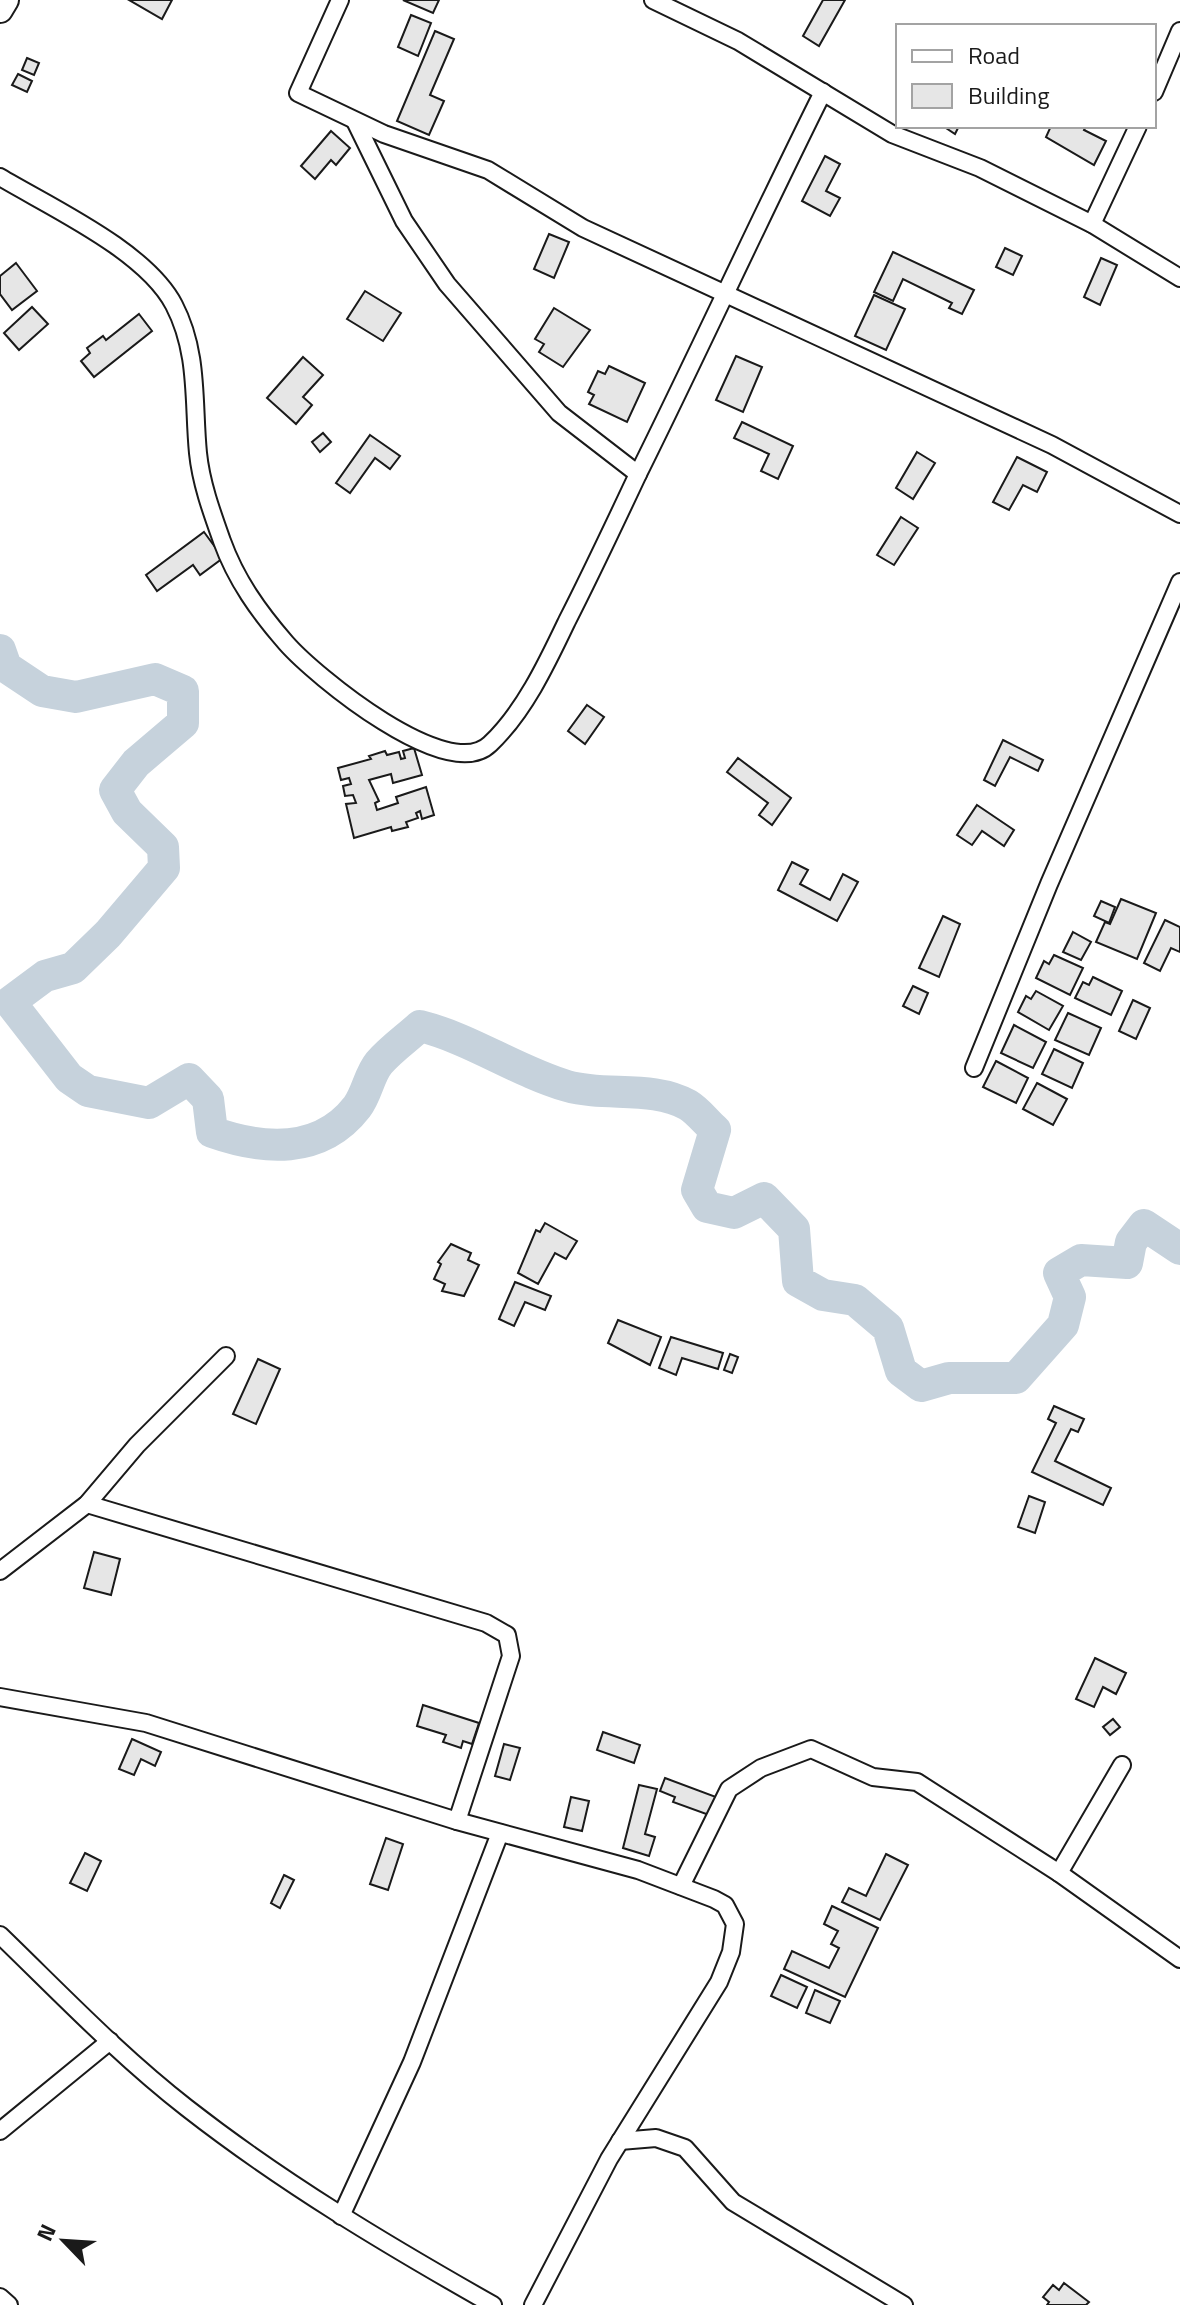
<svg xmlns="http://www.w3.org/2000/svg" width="1180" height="2305" font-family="'Titillium Web',sans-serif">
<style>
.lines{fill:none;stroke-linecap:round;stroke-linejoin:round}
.river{stroke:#c6d2dc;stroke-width:32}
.building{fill:#e6e6e6;stroke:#1a1a1a;stroke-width:2}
.street-casing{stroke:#1a1a1a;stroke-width:20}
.secondary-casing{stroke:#1a1a1a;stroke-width:28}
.street{stroke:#fff;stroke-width:16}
.secondary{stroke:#fff;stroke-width:24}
</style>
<rect width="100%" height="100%" fill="#fff"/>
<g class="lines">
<path class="river" d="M0 650 6 667 42 691 76 697 155 679 183 691V723L136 763 115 790 127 812 163 847 164 868 108 934 73 968 45 976 10 1002 69 1078 88 1091 149 1103 189 1079 208 1099 212 1132C263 1150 320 1155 357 1107 367 1094 369 1075 379 1063 391 1049 407 1038 420 1026 472 1039 516 1071 567 1086 605 1097 653 1085 688 1105 698 1111 706 1122 715 1130L697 1190 707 1207 734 1213 764 1198 794 1229 798 1281 823 1295 855 1300 888 1328 901 1371 921 1386 949 1378H1016L1063 1325 1070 1297 1059 1273 1081 1260 1127 1263 1131 1242 1144 1225 1180 1249"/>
</g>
<g class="building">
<path d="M129 0H172L162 19Z"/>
<path d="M403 0H439L433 13Z"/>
<path d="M823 0H845L819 46 803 36Z"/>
<path d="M411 15 431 23 418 56 398 47Z"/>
<path d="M435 31 454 39 430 95 444 101 429 135 397 121Z"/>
<path d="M27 58 39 63 34 75 22 70Z"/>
<path d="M18 74 32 81 27 92 12 85Z"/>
<path d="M943 126H959L955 134Z"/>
<path d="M1051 126H1086L1084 130 1106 141 1094 165 1046 137Z"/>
<path d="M331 131 350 148 336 165 331 160 315 179 301 166Z"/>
<path d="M825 156 840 164 826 191 840 198 830 216 802 201Z"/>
<path d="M549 234 569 242 554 278 534 269Z"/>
<path d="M1005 248 1022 256 1013 275 996 267Z"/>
<path d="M893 252 974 290 962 314 949 308 952 303 903 279 893 301 874 292Z"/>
<path d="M1101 258 1117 265 1100 305 1084 297Z"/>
<path d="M16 263 37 291 12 310 0 294V276Z"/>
<path d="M365 291 401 313 383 341 347 319Z"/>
<path d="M874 295 905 309 886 350 855 336Z"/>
<path d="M32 307 48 324 19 350 4 333Z"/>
<path d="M554 308 590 330 563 367 539 352 544 344 535 339Z"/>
<path d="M139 314 152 331 94 377 81 361 90 353 87 348 103 336 106 340Z"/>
<path d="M736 356 762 367 743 412 716 400Z"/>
<path d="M303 357 323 375 303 397 312 405 296 424 267 398Z"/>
<path d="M609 366 645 383 627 422 589 404 594 395 588 392 598 371 605 374Z"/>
<path d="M742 422 793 446 778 479 761 471 769 454 734 438Z"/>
<path d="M323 433 331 442 320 452 312 442Z"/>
<path d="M370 435 400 456 390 469 375 458 350 493 336 483Z"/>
<path d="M917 452 935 463 913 499 896 488Z"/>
<path d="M1017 457 1047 472 1037 492 1023 485 1009 510 993 502Z"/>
<path d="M901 517 918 528 894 565 877 555Z"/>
<path d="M204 532 223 558 200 575 193 565 157 591 146 575Z"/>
<path d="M587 705 604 717 585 744 568 731Z"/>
<path d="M1003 740 1043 760 1038 771 1010 757 995 786 984 780Z"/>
<path d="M414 748 422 775 393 783 391 774 369 780 379 801 375 803 377 810 398 803 396 797 426 787 434 815 422 819 420 811 416 813 418 818 406 822 408 827 392 831 391 827 354 838 346 804 356 803 353 795 345 796 343 786 351 784 349 778 341 780 338 768 371 759 369 756 385 751 387 755 399 752 401 759 405 758 403 751Z"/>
<path d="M738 758 791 798 772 825 759 815 768 803 727 772Z"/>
<path d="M977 805 1014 830 1004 846 982 831 972 845 957 835Z"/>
<path d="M792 862 808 870 800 884 830 900 843 874 858 882 837 921 778 890Z"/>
<path d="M1121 899 1156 913 1137 959 1096 942 1105 922 1110 924Z"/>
<path d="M1101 901 1115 907 1109 923 1094 916Z"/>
<path d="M943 916 960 924 939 977 919 968Z"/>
<path d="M1165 920 1180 927V952L1171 948 1160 971 1144 963Z"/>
<path d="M1073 932 1091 942 1081 960 1063 952Z"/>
<path d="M1054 955 1083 968 1070 995 1036 978 1044 961 1049 964Z"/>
<path d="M1093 977 1122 991 1111 1015 1075 998 1083 982 1089 985Z"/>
<path d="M913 986 928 993 919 1014 903 1006Z"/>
<path d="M1036 991 1063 1006 1049 1030 1018 1012 1026 996 1031 999Z"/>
<path d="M1133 1000 1150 1008 1136 1039 1119 1031Z"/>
<path d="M1068 1013 1101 1028 1089 1055 1055 1040Z"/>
<path d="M1014 1025 1046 1042 1033 1068 1001 1053Z"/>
<path d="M1054 1049 1083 1063 1072 1088 1042 1074Z"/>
<path d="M996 1061 1028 1078 1016 1103 983 1087Z"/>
<path d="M1037 1083 1067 1099 1053 1125 1023 1109Z"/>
<path d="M545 1223 577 1241 566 1259 555 1253 538 1284 518 1273 536 1230 540 1232Z"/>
<path d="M451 1244 471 1253 468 1260 479 1265 464 1296 442 1291 445 1284 434 1279 441 1264 438 1262Z"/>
<path d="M515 1282 551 1296 545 1310 525 1302 514 1326 499 1319Z"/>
<path d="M618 1320 661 1337 650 1365 608 1343Z"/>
<path d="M671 1337 723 1353 718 1369 682 1358 676 1375 659 1368Z"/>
<path d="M730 1354 738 1357 732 1373 724 1370Z"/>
<path d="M258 1359 280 1369 256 1424 233 1414Z"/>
<path d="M1054 1406 1084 1419 1078 1432 1071 1429 1055 1461 1111 1488 1103 1505 1032 1472 1056 1423 1048 1419Z"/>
<path d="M1029 1496 1045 1502 1035 1533 1018 1527Z"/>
<path d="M94 1552 120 1559 111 1595 84 1588Z"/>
<path d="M1095 1658 1126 1673 1116 1694 1103 1687 1094 1707 1076 1699Z"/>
<path d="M423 1705 479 1723 472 1744 463 1741 461 1748 443 1742 446 1735 417 1726Z"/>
<path d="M1113 1719 1120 1727 1110 1735 1103 1727Z"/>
<path d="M603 1732 640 1745 634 1763 597 1750Z"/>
<path d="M132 1739 161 1752 155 1766 141 1759 134 1775 119 1769Z"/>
<path d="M504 1744 520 1748 510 1780 495 1776Z"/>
<path d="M665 1778 716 1797 709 1815 673 1802 675 1797 660 1791Z"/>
<path d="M639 1785 657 1789 645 1834 655 1837 649 1856 623 1848Z"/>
<path d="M571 1797 589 1801 582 1831 564 1827Z"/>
<path d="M386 1838 403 1844 388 1890 370 1884Z"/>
<path d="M85 1853 101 1861 87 1891 70 1883Z"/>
<path d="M886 1854 908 1865 880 1920 842 1902 849 1888 866 1896Z"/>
<path d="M284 1875 294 1880 280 1908 271 1903Z"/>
<path d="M832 1906 878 1928 845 1997 784 1969 792 1951 829 1968 839 1948 831 1944 838 1931 824 1924Z"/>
<path d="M781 1975 807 1987 797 2008 771 1996Z"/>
<path d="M815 1990 840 2001 830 2023 806 2013Z"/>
<path d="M1064 2283 1089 2302 1086 2305H1047L1049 2302 1043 2297 1053 2285 1059 2290Z"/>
</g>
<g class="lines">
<defs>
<g id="street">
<path d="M340 0 298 93 384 134 488 170 583 228 1052 445 1180 514"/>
<path d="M653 0 738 41 892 134 980 168 1092 224 1180 278"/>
<path d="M1154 92 1180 31"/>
<path d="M0 177C52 208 146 251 174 305 199 353 193 402 198 453 201 483 212 513 222 541 236 580 259 612 286 643 315 676 448 785 490 744 524 712 547 663 567 621 592 572 615 523 638 474L559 413 447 284 404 221 355 121"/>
<path d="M1092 224 1138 126"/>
<path d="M638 474C701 347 760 218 823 92"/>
<path d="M974 1068 1049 884 1180 582"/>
<path d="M87 1504 486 1623 507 1635 511 1656 457 1821"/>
<path d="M0 1571 87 1504 137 1445 226 1356"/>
<path d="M0 1697 146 1723 457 1821 638 1870 714 1899 725 1905 735 1924 731 1952 719 1982 609 2159 533 2305"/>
<path d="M1059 1873 1122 1765"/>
<path d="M681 1886 729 1789 761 1768 811 1749 873 1777 917 1782 1059 1873 1180 1959"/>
<path d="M0 1935C61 1994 120 2056 187 2108 283 2183 387 2245 493 2305"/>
<path d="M0 2131 110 2041"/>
<path d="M620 2141 656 2138 685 2148 733 2202 904 2305"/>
<path d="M341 2216 412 2062 500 1833"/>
<path d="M0 2297 9 2305"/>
</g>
<path id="secondary" d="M0 10 6 0"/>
</defs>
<use href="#street" class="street-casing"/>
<use href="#secondary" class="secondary-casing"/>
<use href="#street" class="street"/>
<use href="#secondary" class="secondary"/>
</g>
<rect x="896" y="24" width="260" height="104" fill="#ffffff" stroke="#a3a3a3" stroke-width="2"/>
<rect x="912" y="50" width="40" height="12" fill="#ffffff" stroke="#a3a3a3" stroke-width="2"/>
<text x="968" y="64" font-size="24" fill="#1a1a1a">Road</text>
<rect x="912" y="84" width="40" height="24" fill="#e6e6e6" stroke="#a3a3a3" stroke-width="2"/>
<text x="968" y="104" font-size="24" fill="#1a1a1a">Building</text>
<g transform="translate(64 2241) rotate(295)" stroke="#ffffff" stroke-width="6" paint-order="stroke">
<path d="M0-6L14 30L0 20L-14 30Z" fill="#1a1a1a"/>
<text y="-12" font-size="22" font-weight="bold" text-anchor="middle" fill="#1a1a1a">N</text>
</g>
</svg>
